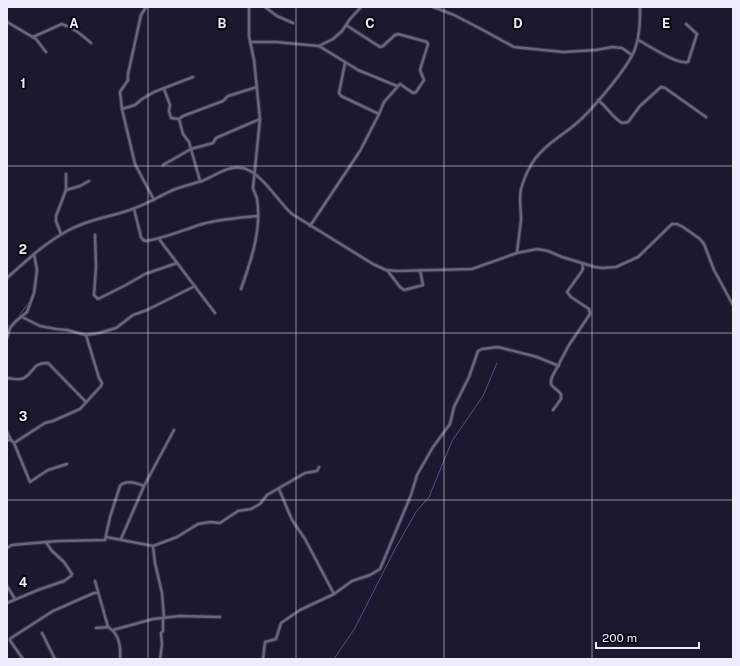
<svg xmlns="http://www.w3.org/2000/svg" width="740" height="666" font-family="'Public Sans',sans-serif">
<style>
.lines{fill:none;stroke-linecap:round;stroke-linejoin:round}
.stream{stroke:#564f98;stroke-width:1}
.minor-casing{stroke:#343244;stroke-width:4.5}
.minor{stroke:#666680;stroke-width:2.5}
.grid{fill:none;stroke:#ececfc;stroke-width:1;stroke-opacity:0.55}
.grid-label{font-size:13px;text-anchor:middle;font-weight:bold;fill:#ececfc;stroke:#06060f;stroke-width:4;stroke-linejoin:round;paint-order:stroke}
</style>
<rect width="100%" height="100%" fill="#1b192f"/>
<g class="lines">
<g class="stream">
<path d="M16 320 29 302"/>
<path d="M7 327 12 324"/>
<path d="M334 659 355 628 395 549 416 512 429 497 452 441 483 396 497 363"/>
</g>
<defs>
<g id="minor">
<path d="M146 7 141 15 128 74V80L120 92 122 109 135 164 154 200"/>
<path d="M265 7 277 16 293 23"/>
<path d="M433 7 454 15 481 29 514 47 563 52 596 50 612 47 622 48 632 55"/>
<path d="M7 22 36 39 46 52"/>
<path d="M33 37 62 24C74 28 82 35 91 43"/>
<path d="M638 40C650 46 675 64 688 62L697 34 686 24"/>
<path d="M250 42H276L319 46 333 39 342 31 350 19 361 7"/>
<path d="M319 46 358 70 397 86"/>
<path d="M345 63 339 93 341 96 379 114"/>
<path d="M164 89 170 105 169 111 171 118 179 119"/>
<path d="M598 100C607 107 612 117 622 123L628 122 640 106 661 87 665 88 706 117"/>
<path d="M122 109 135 105 142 99 154 92 193 77"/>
<path d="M163 165 191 149 213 143 216 138 260 119"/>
<path d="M200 181 189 142 183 134 179 119 183 116 223 101 228 96 257 87"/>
<path d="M66 190 80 186 89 181"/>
<path d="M134 209 141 237 143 240 146 241C165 238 181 231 199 225 218 219 238 218 257 216"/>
<path d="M310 226 360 151 379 114 384 102 400 84 413 93 416 92 424 80 420 70 428 44 427 42 398 34 395 35 383 46 380 47 346 25"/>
<path d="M61 234 56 221V216L66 190V174"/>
<path d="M95 235 96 267 94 295 98 299 126 285 145 274 177 263"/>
<path d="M159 239 215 313"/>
<path d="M517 253C518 242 520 231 521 220 521 210 519 199 521 189 523 182 526 174 530 167 539 149 557 139 572 127 589 114 628 68 635 49 640 35 640 21 640 7"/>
<path d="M387 270 400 287 404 290 423 285 420 270"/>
<path d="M7 278C26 261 46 242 69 230 91 218 113 217 135 208 148 203 160 196 173 190 183 186 192 184 202 181 215 176 228 165 242 168 261 171 278 202 292 214L373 264 386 270 397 271 472 269 517 253 537 249 548 251 562 257 595 267 602 268 616 267 638 257 672 224H677L683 227 700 239 704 244 714 270 733 305"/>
<path d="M241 289C251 261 262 229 257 199 256 195 254 192 253 188L260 119 254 60 249 36V7"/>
<path d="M22 317 40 326 56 329 67 330 86 335 99 333 116 328 133 315 147 310 195 286"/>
<path d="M7 338 10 328 15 322 27 312 34 293 37 270 34 254"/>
<path d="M7 378C12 378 19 381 24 378 35 372 31 363 48 363L86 402"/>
<path d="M553 410 561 399V394C555 386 548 388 552 377L569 345 590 314 589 309 571 297 567 292 582 271 583 268 582 263"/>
<path d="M7 432 11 440"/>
<path d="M7 440H11L14 443 45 423 53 421 80 409 101 386 102 383 99 378 86 335"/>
<path d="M14 443 30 482 48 470 67 464"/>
<path d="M279 489 292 520 305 539 334 594"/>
<path d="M106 537 153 546 177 537 198 524 210 522 220 523 238 511 251 509 260 504 267 495 305 473 317 471 319 467"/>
<path d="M121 539 144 486 174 430"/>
<path d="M153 546 155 563 162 593 164 618"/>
<path d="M7 548 12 545 58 541 105 540 110 517 120 486C126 479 137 483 144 486"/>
<path d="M95 581 108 627"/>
<path d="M7 586 15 599"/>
<path d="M7 603 38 590 64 581 71 576 72 574 64 562 52 551 46 542"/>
<path d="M96 628 108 627C120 634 121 647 120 659"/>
<path d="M113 630 153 619 180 616 220 617"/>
<path d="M42 633 55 659"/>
<path d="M23 659 11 642 10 640 11 638 53 611 94 593H98"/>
<path d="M160 659 162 645 161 633 163 631V618"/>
<path d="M263 659 265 642 276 639 281 623 300 610 334 594 352 581 370 575 380 569 411 495 417 475 433 447 450 424 454 407 469 377 478 351 482 349 498 347 537 357 559 366"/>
</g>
</defs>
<use href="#minor" class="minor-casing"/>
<use href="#minor" class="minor"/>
</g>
<path class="grid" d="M148 7V659M296 7V659M444 7V659M592 7V659M7 166H733M7 333H733M7 500H733"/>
<g class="grid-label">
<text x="74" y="28">A</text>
<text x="222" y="28">B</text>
<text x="370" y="28">C</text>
<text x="518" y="28">D</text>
<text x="666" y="28">E</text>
<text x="23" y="88">1</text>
<text x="23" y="254">2</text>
<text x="23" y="421">3</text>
<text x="23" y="587">4</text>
</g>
<rect width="740" height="666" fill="none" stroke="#ececfc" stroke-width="16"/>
<path d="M596 642v6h103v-6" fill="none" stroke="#ececfc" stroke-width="2"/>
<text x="602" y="642" font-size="12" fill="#ececfc" stroke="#06060f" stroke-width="3" paint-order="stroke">200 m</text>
</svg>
